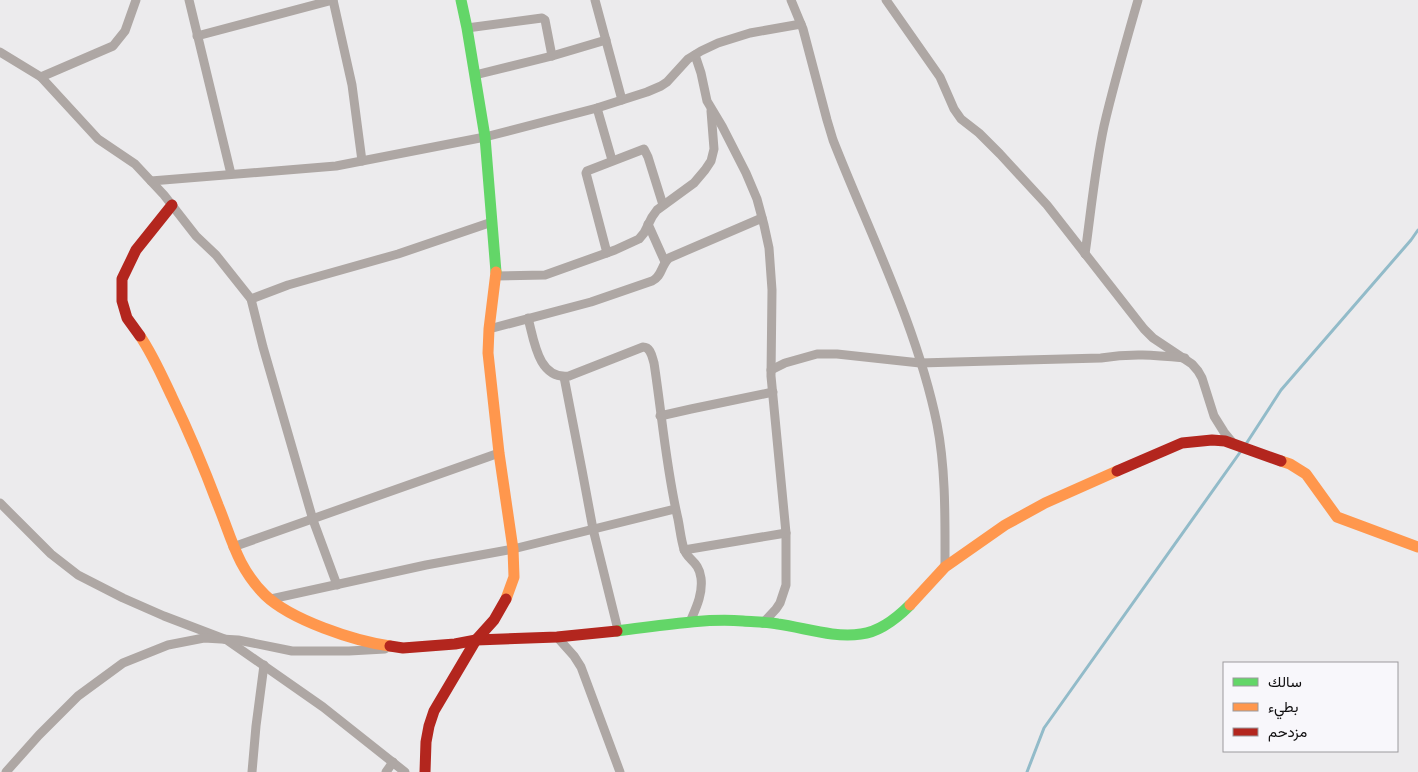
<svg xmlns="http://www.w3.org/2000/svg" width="1418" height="772" font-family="'DM Sans',Vazirmatn,sans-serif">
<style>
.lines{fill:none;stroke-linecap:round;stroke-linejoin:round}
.stream{stroke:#92bbc9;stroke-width:3}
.street{stroke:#aea7a4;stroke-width:9}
.fast{stroke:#63d668;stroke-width:11}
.slow{stroke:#ff974d;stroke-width:11}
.jam{stroke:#b3261e;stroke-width:11}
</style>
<rect width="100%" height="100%" fill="#ecebed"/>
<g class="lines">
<g class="stream">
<path d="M1246 444 1281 390 1411 240 1418 230"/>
<path d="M1027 772 1044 728 1241 451"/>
</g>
<g class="street">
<path d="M189 0 231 174"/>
<path d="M333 0 352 85 362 161"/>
<path d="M595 0 622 100"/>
<path d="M791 0 803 29 827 120 833 140C869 232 917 326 937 424 946 470 945 520 945 567"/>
<path d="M886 0 940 77 954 109 961 119 979 133 1000 154 1047 205 1144 329 1153 338 1192 364 1198 371 1202 378 1214 416 1224 432 1233 443"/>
<path d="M467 28 542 18 545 20 552 56"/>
<path d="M197 36 333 0"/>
<path d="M0 52 41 77 98 139 135 164 164 195 196 236 216 255 251 299 263 347 313 520 337 585"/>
<path d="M695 55 701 73 707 101 722 126 746 173 757 199 764 225 769 248 772 290 771 376 786 533V585L780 603 776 609 763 623"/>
<path d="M475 75 552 56 606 40"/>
<path d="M41 77 113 46 125 31 136 0"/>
<path d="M597 108 612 160"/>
<path d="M151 181 336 166 485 137 597 108 647 92 661 86 667 82 688 59 701 51 718 43 750 33 801 24"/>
<path d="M648 224 665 262"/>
<path d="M607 253 586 173 587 171 644 149 648 157 663 205"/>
<path d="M1085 254C1091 211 1095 168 1104 126 1114 83 1126 42 1138 0"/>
<path d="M496 276 545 275 615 250 639 239 644 233 652 217 657 210 694 183 705 170 711 161 714 149 711 111"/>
<path d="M251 299 288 285 398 254 492 222"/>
<path d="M528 318C534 340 538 380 569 376L643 347C651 347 652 357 654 363 662 415 666 468 678 519 680 529 681 540 684 549 687 560 699 561 701 578 703 594 696 608 690 622"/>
<path d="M489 329 591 302 652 281C662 277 661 265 669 258L762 218"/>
<path d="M771 370 785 363 817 354H837L920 363 1101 358C1131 353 1154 355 1185 358"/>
<path d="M564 377 582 470 593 529 618 630"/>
<path d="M660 416 691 409 773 392"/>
<path d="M0 503 51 554 78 575 123 598 164 616 227 640 323 707 405 772"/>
<path d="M233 547 499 453"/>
<path d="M684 550 786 533"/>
<path d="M271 599 426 565 513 549 675 509"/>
<path d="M557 637 574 656 581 667 620 772"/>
<path d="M6 772 39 735 78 696 123 663 168 645 204 638 238 640 292 651H349L385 649"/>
<path d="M252 772 256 726 264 665"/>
<path d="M386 772 393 762"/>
</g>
<g class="fast">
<path d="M461 0 467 28 485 137 496 272"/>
<path d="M617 631C659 626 702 618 743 621 755 622 767 622 778 624 806 628 833 638 861 634 879 632 898 617 910 605"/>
</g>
<g class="slow">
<path d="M496 272 489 329 488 353 499 453 513 549 514 577 506 599"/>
<path d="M140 336C153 355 162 376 172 397 189 432 204 468 218 505 232 539 237 567 265 595 291 620 354 641 390 646"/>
<path d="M1281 461 1290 464 1306 474 1337 517 1418 547"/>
<path d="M910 605 945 567 1005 525 1045 503 1117 471"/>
</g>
<g class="jam">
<path d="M140 336 127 318 122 301V279L136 250 172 205"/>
<path d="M1117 471 1182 443 1212 440 1225 441 1281 461"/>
<path d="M390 646 403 648 455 644 476 640 557 637 617 631"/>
<path d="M425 772 426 742 429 726 434 711 476 640 494 620 506 599"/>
</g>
</g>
<rect x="1223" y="662" width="175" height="90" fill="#f8f7fb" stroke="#9b9a9d"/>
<rect x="1233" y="678" width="25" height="8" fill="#63d668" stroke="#9b9a9d"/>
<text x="1268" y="687" font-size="15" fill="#0f0e0f">سالك</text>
<rect x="1233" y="703" width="25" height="8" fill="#ff974d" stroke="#9b9a9d"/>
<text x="1268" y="712" font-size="15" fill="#0f0e0f">بطيء</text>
<rect x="1233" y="728" width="25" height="8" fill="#b3261e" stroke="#9b9a9d"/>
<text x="1268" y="737" font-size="15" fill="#0f0e0f">مزدحم</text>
</svg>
